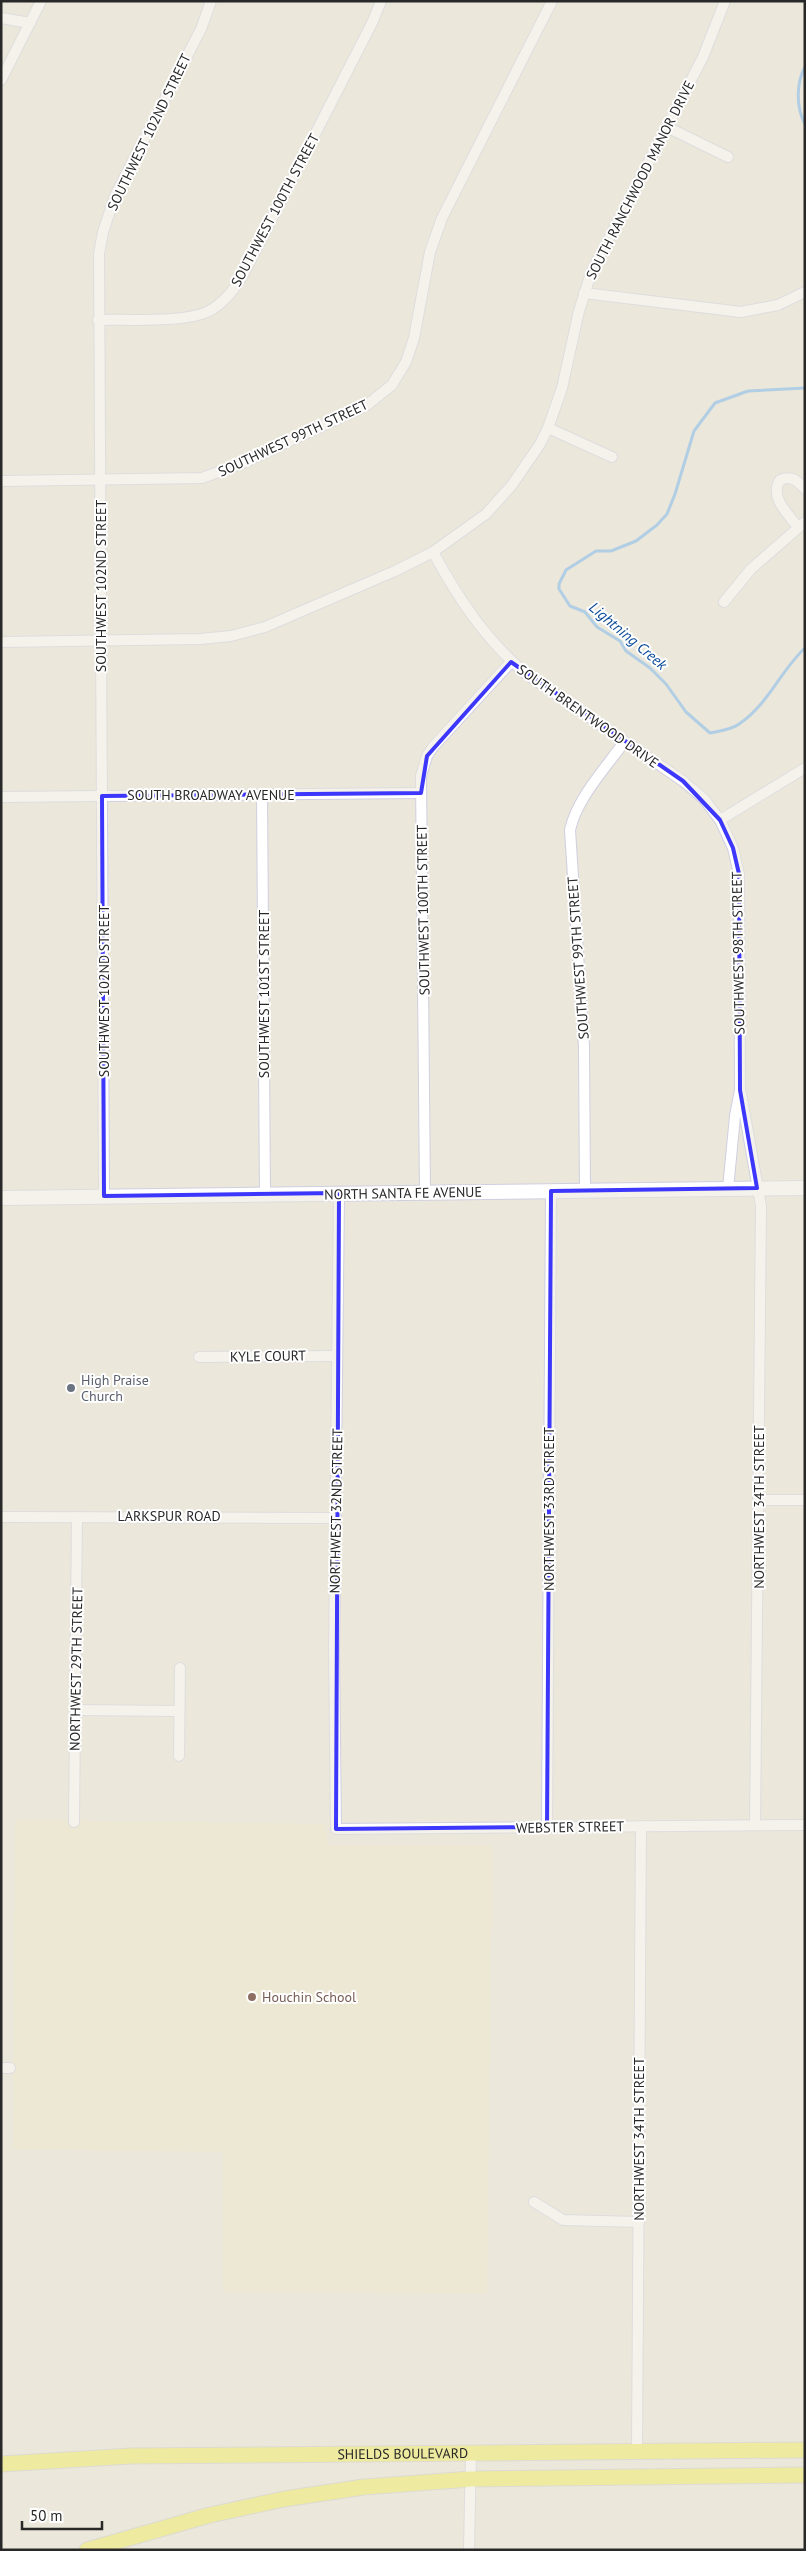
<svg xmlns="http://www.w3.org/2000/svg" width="806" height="2551" font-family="'PT Sans',sans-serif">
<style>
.education{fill:#ede9c9}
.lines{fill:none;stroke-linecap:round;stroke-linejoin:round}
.stream{stroke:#6bb0ef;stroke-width:3}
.minor-casing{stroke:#d0cfe2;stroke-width:12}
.secondary-casing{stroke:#d0cfe2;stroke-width:16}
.primary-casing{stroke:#cbcbcb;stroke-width:17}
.minor{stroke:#fff;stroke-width:10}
.secondary{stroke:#fff;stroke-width:14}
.primary{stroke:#f1ee59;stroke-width:15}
.marked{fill:none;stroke:#3d37fb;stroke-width:4;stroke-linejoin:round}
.worship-dot{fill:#6b7280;stroke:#fff;stroke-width:2}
.education-dot{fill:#8d6e63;stroke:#fff;stroke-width:2}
.labels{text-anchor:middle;stroke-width:4;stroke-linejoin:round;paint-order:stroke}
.street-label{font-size:14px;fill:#282828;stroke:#fff}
.worship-label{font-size:14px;fill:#5b616d;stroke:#fff;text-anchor:start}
.education-label{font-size:14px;fill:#785e54;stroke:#fff;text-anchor:start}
.water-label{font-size:15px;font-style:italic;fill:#0c4a99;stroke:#fff}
</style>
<rect width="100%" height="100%" fill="#ebe7da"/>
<path class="education" d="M15 1820 324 1824 328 1845H492L487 2293 223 2292V2152L13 2149Z"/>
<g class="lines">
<g class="stream">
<path d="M805 67C796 83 796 108 805 124"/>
<path d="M805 388 748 391 715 403 694 431 675 494 667 514 657 525 636 541 611 551H596L566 570 559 584V589L570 606 585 612 597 627 620 641 626 651 650 668 666 684 686 712 710 733C720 731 731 730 739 724 767 706 781 670 805 648"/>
</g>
<defs>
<g id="minor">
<path d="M1 18 30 23"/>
<path d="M1 80 41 1"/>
<path d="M667 127 728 157"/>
<path d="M584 293 741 312 778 305 805 292"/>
<path d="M98 320C127 319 182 323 207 312 224 304 235 289 244 273L373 21 381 1"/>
<path d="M548 428 612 457"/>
<path d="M1 481 202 478 243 463 367 405 392 385 406 362 414 338 430 252 442 218 552 1"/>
<path d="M798 527C788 514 769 497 780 480 791 475 798 481 805 489"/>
<path d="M433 552C458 598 485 639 525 673L683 781 704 799 720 820 733 848 739 874 740 1090 735 1116 728 1189"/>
<path d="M724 602 751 569 805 522"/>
<path d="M1 642 200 639 231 636 265 627 395 571 433 552 486 514 512 485 540 444 548 428 562 388 579 311 591 273 703 57 725 1"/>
<path d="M262 794 265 1194"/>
<path d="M1 797 421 793"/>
<path d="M720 820 805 768"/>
<path d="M741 1093 761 1206 755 1825"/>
<path d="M585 1191 584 1047 570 830C577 798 605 769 624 742"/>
<path d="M425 1192 421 776 427 756 433 747 511 662"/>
<path d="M339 1193 334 1651 336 1829 805 1825"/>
<path d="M104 1196 99 254 103 232 115 196 201 29 211 1"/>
<path d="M199 1357 337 1356"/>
<path d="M759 1500H805"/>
<path d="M1 1517 336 1518"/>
<path d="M76 1710 179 1711"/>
<path d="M179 1756 180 1668"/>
<path d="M74 1822 77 1517"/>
<path d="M547 1827 551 1191"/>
<path d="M1 2068H10"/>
<path d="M534 2202 563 2220 639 2222"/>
<path d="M637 2451 641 1826"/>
<path d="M469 2550 471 2453"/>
</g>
<path id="secondary" d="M1 1198 805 1188"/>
<g id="primary">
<path id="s1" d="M1 2464 131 2456 805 2450"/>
<path d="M87 2550 210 2515 284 2499 364 2487 471 2479 805 2475"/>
</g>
</defs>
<use href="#minor" class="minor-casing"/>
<use href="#secondary" class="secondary-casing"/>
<use href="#primary" class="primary-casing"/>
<use href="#minor" class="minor"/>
<use href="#secondary" class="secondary"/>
<use href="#primary" class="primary"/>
</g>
<path d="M0 0H806V2551H0ZM511 662 683 781 720 820 733 848 739 874 740 1090 757 1188 551 1191 547 1827 336 1829 339 1193 104 1196 102 796 421 793 427 756Z" fill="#ebe7da" fill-opacity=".55" fill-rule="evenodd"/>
<path class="marked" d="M511 662 683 781 720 820 733 848 739 874 740 1090 757 1188 551 1191 547 1827 336 1829 339 1193 104 1196 102 796 421 793 427 756Z"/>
<circle class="worship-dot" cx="71" cy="1388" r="5"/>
<circle class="education-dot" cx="252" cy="1997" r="5"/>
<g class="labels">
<g class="street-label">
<text transform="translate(149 132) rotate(-64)" y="5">SOUTHWEST 102ND STREET</text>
<text transform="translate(640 180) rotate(-63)" y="5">SOUTH RANCHWOOD MANOR DRIVE</text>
<text transform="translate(275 210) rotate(-62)" y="5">SOUTHWEST 100TH STREET</text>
<text transform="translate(293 438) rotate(-25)" y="5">SOUTHWEST 99TH STREET</text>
<text transform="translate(101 586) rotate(-90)" y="5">SOUTHWEST 102ND STREET</text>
<text transform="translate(588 716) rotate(35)" y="5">SOUTH BRENTWOOD DRIVE</text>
<text x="211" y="800">SOUTH BROADWAY AVENUE</text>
<text transform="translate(423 910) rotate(-91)" y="5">SOUTHWEST 100TH STREET</text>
<text transform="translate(738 953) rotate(-91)" y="5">SOUTHWEST 98TH STREET</text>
<text transform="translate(578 958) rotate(-94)" y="5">SOUTHWEST 99TH STREET</text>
<text transform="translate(104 991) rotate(-90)" y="5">SOUTHWEST 102ND STREET</text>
<text transform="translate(264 994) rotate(-90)" y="5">SOUTHWEST 101ST STREET</text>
<text transform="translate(403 1193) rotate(-1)" y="5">NORTH SANTA FE AVENUE</text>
<text transform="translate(268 1356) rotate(-1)" y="5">KYLE COURT</text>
<text transform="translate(759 1507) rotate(-90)" y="5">NORTHWEST 34TH STREET</text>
<text transform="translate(549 1509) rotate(-90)" y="5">NORTHWEST 33RD STREET</text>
<text transform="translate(336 1511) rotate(-89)" y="5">NORTHWEST 32ND STREET</text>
<text x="169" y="1521">LARKSPUR ROAD</text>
<text transform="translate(76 1669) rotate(-89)" y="5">NORTHWEST 29TH STREET</text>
<text transform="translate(570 1827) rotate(-1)" y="5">WEBSTER STREET</text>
<text transform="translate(639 2139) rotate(-90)" y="5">NORTHWEST 34TH STREET</text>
<text dy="5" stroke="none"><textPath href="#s1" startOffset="402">SHIELDS BOULEVARD</textPath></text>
</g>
<g class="worship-label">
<text x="81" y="1385">High Praise<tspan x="81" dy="16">Church</tspan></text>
</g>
<g class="education-label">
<text x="262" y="2002">Houchin School</text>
</g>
<g class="water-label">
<text transform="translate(628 636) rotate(40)" y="5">Lightning Creek</text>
</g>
</g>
<rect width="806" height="2551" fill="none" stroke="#282828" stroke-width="5"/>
<path d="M22 2521v8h80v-8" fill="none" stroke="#282828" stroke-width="2.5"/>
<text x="30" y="2521" font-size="15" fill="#282828" stroke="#ffffff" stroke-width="4" paint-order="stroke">50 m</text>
</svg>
